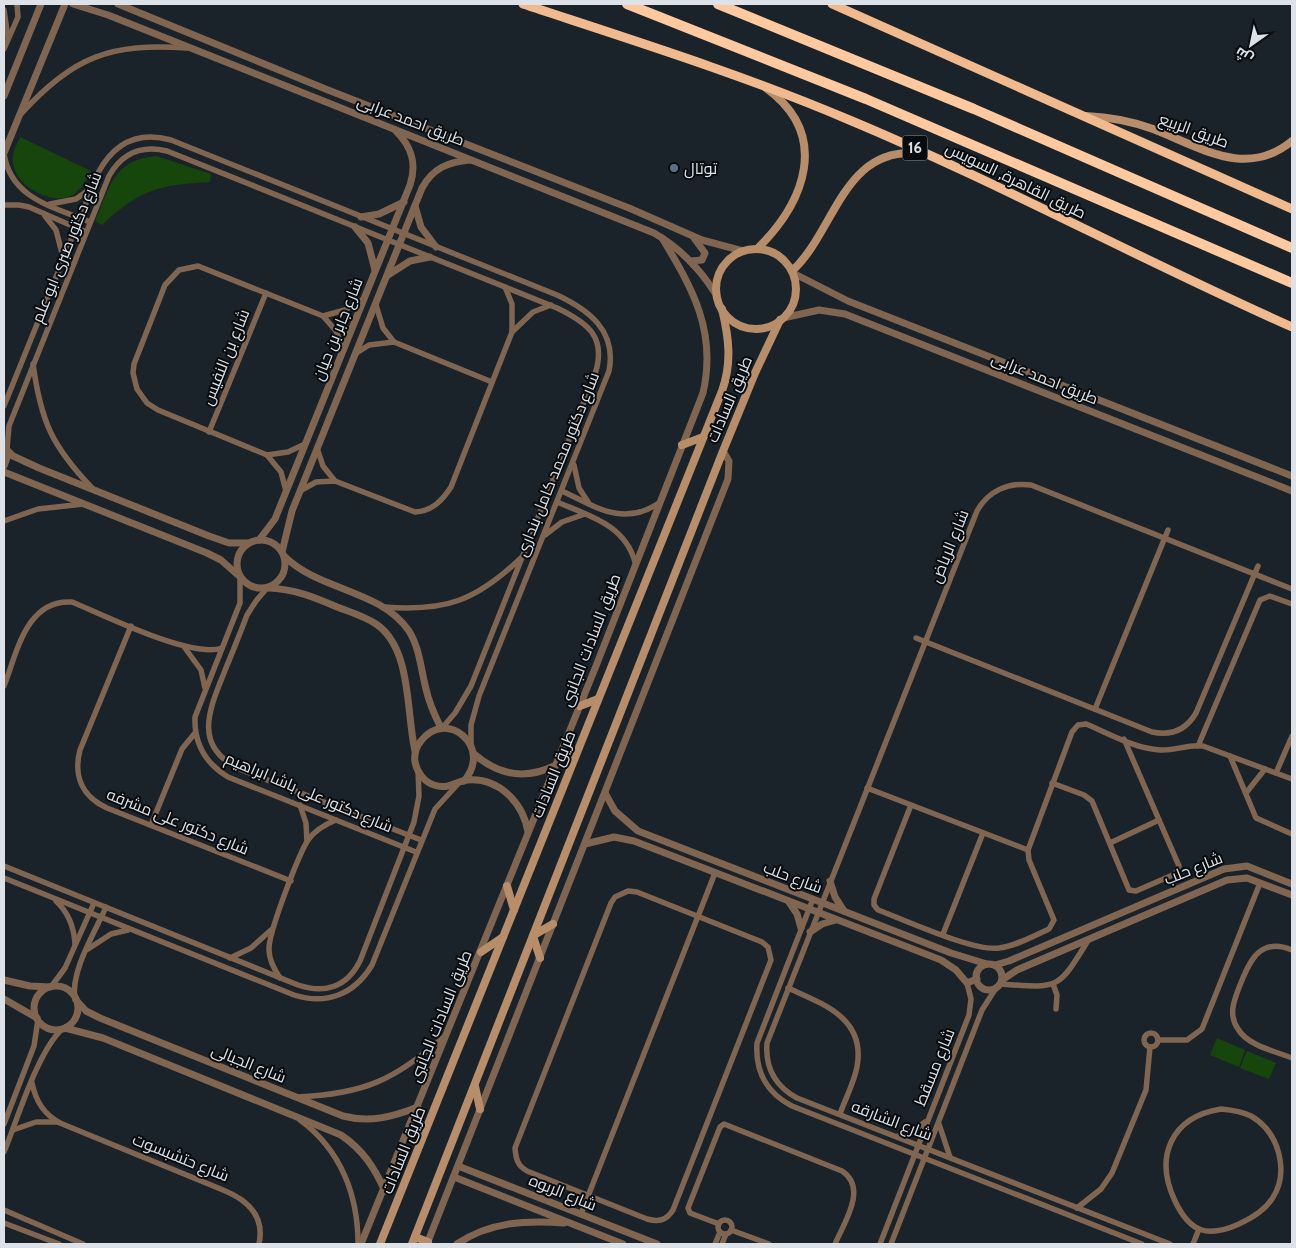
<svg xmlns="http://www.w3.org/2000/svg" width="1296" height="1248" font-family="Cabin,Cairo,sans-serif">
<style>
.green{fill:#17460d}
.lines{fill:none;stroke-linecap:round;stroke-linejoin:round}
.minor{stroke:#806651;stroke-width:5.5}
.tertiary{stroke:#806651;stroke-width:7}
.secondary{stroke:#b78d6a;stroke-width:8}
.trunk{stroke:#f0ba8e;stroke-width:9}
.motorway{stroke:#fec99e;stroke-width:10}
.service-dot{fill:#5c6f8a;stroke:#080c0f;stroke-width:2}
.labels{text-anchor:middle;stroke-width:4;stroke-linejoin:round;paint-order:stroke}
.shield{fill:#080c0f;stroke:#9ca2a6;stroke-width:1}
.shield-label{font-size:15px;font-weight:bold;fill:#dce2e7}
.street-label{font-size:16px;fill:#dce2e7;stroke:#080c0f}
.poi-label{font-size:16px;fill:#dce2e7;stroke:#080c0f;text-anchor:start}
</style>
<rect width="100%" height="100%" fill="#1a232a"/>
<g class="green">
<path d="M20 137 91 171C86 182 77 196 64 198 41 201 9 180 13 155 14 149 18 142 20 137Z"/>
<path d="M156 156 211 174 210 182C159 185 140 189 102 225L95 221C110 187 113 160 156 156Z"/>
<path d="M1217 1038 1245 1050 1239 1067 1210 1055Z"/>
<path d="M1247 1051 1276 1063 1269 1079 1240 1068Z"/>
</g>
<g class="lines">
<g class="minor">
<path d="M4 10 8 38"/>
<path d="M4 49 18 17 17 4"/>
<path d="M21 114C73 56 111 43 187 48"/>
<path d="M4 154C11 199 54 207 90 222"/>
<path d="M50 204 76 199 90 189"/>
<path d="M4 205H19L29 207 86 232"/>
<path d="M45 216 56 230 63 257"/>
<path d="M376 305 383 328 394 342 492 382"/>
<path d="M323 316 345 310 364 299"/>
<path d="M512 332 533 312 551 305"/>
<path d="M355 354 369 345 394 342"/>
<path d="M33 364C41 422 52 446 92 488"/>
<path d="M4 406 98 173C114 143 138 131 171 140L557 295C589 310 617 331 609 371L479 696 471 725V744"/>
<path d="M209 432 266 293"/>
<path d="M317 448 323 466 335 481"/>
<path d="M7 449 9 426 109 176C122 153 142 145 167 151L557 308C588 323 607 337 595 374L471 686 455 713 442 728"/>
<path d="M267 455 288 452 305 444"/>
<path d="M574 465 579 488 588 502"/>
<path d="M286 491 281 472 267 455 158 410 147 403 137 389 133 373 134 364 165 285 179 270 198 266 323 316 336 331 344 350"/>
<path d="M300 491 316 482 335 481 415 512C432 511 442 501 451 487L512 332V304L505 287"/>
<path d="M562 491C596 507 623 527 659 503"/>
<path d="M557 502C590 516 625 525 635 562"/>
<path d="M4 521 38 509 84 504"/>
<path d="M545 535 562 522 585 514"/>
<path d="M240 577V603L195 717C194 743 205 763 228 777L416 852"/>
<path d="M267 588 256 601 247 615C240 634 232 653 224 673 208 712 193 748 242 770L421 840"/>
<path d="M384 607C447 612 477 600 522 557"/>
<path d="M131 626 80 750C73 777 83 797 107 808L291 881"/>
<path d="M916 638 1152 732C1171 736 1186 730 1196 713L1258 566"/>
<path d="M185 648 201 670 205 688"/>
<path d="M4 686C17 653 26 599 72 602 104 615 191 659 222 648"/>
<path d="M1095 709 1168 530"/>
<path d="M1198 746 1260 600 1270 596 1292 604"/>
<path d="M1230 756 1256 818 1292 834"/>
<path d="M1276 773 1292 736"/>
<path d="M1052 783 1084 795 1092 801 1129 890 1136 891 1175 874 1179 866 1124 739"/>
<path d="M867 788 1028 850"/>
<path d="M1246 793 1265 769"/>
<path d="M300 805 306 823 307 841"/>
<path d="M911 805 874 899V905L878 910C905 920 974 952 999 948 1016 946 1033 936 1049 929L1054 920 1029 860 1028 850 1072 732 1078 725 1086 724C1108 733 1135 749 1160 750 1175 751 1188 744 1203 746L1292 779"/>
<path d="M151 825 182 749 195 733"/>
<path d="M1110 843 1159 820"/>
<path d="M4 866 298 985C325 994 347 987 360 961L414 822 419 796 418 770"/>
<path d="M4 878 294 995C326 1005 354 995 372 965L435 809 457 785"/>
<path d="M628 891 637 892 762 942 768 947 771 960 673 1210C666 1221 658 1222 647 1219L527 1171C517 1165 516 1159 515 1148L611 903 615 897Z"/>
<path d="M813 899 757 1043C755 1072 767 1093 792 1106L1142 1244"/>
<path d="M56 901C69 913 74 927 75 944"/>
<path d="M943 934 983 833"/>
<path d="M88 949 111 934 128 930"/>
<path d="M1292 950C1260 937 1250 960 1240 985 1234 1000 1228 1015 1238 1029 1248 1046 1275 1051 1292 1058"/>
<path d="M230 958 251 948 271 930"/>
<path d="M280 978C274 969 269 960 269 950 268 933 299 854 308 840 315 830 326 824 336 820"/>
<path d="M1000 984C1060 988 1057 991 1089 939"/>
<path d="M1053 984 1057 995 1056 1009"/>
<path d="M51 987 65 968 94 903"/>
<path d="M788 988C823 1004 866 1018 857 1067 854 1083 845 1099 840 1114"/>
<path d="M75 999C70 972 95 932 106 907"/>
<circle cx="1151" cy="1040" r="7"/>
<path d="M1158 1040H1187L1202 1029 1260 883"/>
<path d="M32 1083C36 1102 44 1114 60 1123L223 1190C248 1200 265 1216 259 1244"/>
<path d="M297 1097C366 1094 393 1080 445 1036"/>
<path d="M1221 1109C1232 1110 1241 1111 1251 1116 1279 1132 1290 1172 1272 1199 1264 1211 1252 1218 1239 1224 1208 1238 1190 1233 1175 1201 1154 1157 1171 1117 1221 1109Z"/>
<path d="M300 1120C341 1150 358 1195 358 1244"/>
<path d="M4 1124 34 1046 38 1020"/>
<path d="M939 1124 950 1157"/>
<path d="M13 1130 36 1122H57"/>
<path d="M898 1136 913 1131 925 1122"/>
<path d="M4 1152C18 1118 37 1053 62 1029"/>
<path d="M1077 1208 1101 1189 1112 1173 1146 1090 1150 1047"/>
<path d="M4 1210 83 1244"/>
<path d="M581 1214 715 873"/>
<circle cx="725" cy="1227" r="7"/>
<path d="M4 1223 59 1244"/>
<path d="M719 1224 690 1213 688 1208 720 1127 724 1124 842 1171C868 1188 844 1223 835 1244"/>
<path d="M731 1230 769 1244"/>
<path d="M715 1244 720 1232"/>
<path d="M722 1244 726 1234"/>
<path d="M880 1244 969 1015 971 999 967 983"/>
<path d="M891 1244 982 1010 996 988"/>
<path d="M1170 1244 797 1098C775 1086 765 1068 767 1043L977 511C988 491 1008 482 1031 485L1292 589"/>
<path d="M1193 1244 1199 1229"/>
</g>
<g class="tertiary">
<path d="M73 4 108 15 654 233C680 248 701 270 717 296"/>
<path d="M118 4 328 90 629 208 702 240 743 251"/>
<path d="M4 96 41 4"/>
<path d="M4 153 65 4"/>
<path d="M415 206 421 227 436 247"/>
<path d="M361 217 379 214 404 202"/>
<path d="M355 227 368 243 375 270"/>
<path d="M690 261 702 260 705 253 694 238"/>
<path d="M793 273 848 301 1292 476"/>
<path d="M388 275 410 261 430 257"/>
<path d="M783 318 819 310 845 314 1292 491"/>
<path d="M4 445 8 455 4 466"/>
<path d="M7 450 13 456 39 468 209 536 229 543H249"/>
<path d="M4 472 207 553 221 560 239 576"/>
<circle cx="261" cy="564" r="24"/>
<path d="M259 540 275 519 410 185C417 164 412 147 396 131"/>
<path d="M282 552 292 511 422 188C433 168 448 162 470 160"/>
<path d="M284 556C319 591 380 589 409 631 420 649 421 670 426 689 429 703 435 716 441 728"/>
<path d="M268 588C294 589 314 597 337 607 350 612 364 616 376 624 412 648 406 712 415 751"/>
<path d="M474 754C498 775 525 780 554 766"/>
<path d="M464 781C494 746 445 708 421 741 416 747 414 755 415 762 417 772 424 782 434 785 448 790 454 782 467 780 498 777 523 802 528 832"/>
<path d="M605 793 615 811 638 831 951 953 987 964"/>
<path d="M585 844 614 837 634 841 941 960 956 970 967 983 977 979"/>
<path d="M830 881 835 897 844 911"/>
<path d="M789 902 797 914 801 928"/>
<path d="M810 932 822 924 836 920"/>
<circle cx="989" cy="977" r="13"/>
<path d="M995 965 1009 961 1224 869 1247 866 1292 884"/>
<path d="M4 980 30 986 50 987"/>
<path d="M1002 980 1017 970 1227 880 1247 878 1292 895"/>
<circle cx="56" cy="1008" r="22"/>
<path d="M4 999 37 1018"/>
<path d="M76 1000 86 1011 100 1018 343 1116C370 1123 392 1117 418 1107"/>
<path d="M65 1028 103 1038 341 1135C363 1150 374 1167 385 1191"/>
<path d="M458 1166 657 1244"/>
<path d="M454 1177 623 1244"/>
<path d="M361 1244 596 666 703 393C717 332 693 289 662 238"/>
<path d="M427 1244 728 479 729 461 723 451"/>
<path d="M457 1244C489 1222 526 1220 564 1223"/>
</g>
<g class="secondary">
<path d="M1086 116C1109 117 1131 121 1153 129 1200 147 1246 179 1292 141"/>
<path d="M757 249C805 202 831 135 766 88"/>
<circle cx="756" cy="289" r="40"/>
<path d="M792 271C836 231 843 143 923 154"/>
<path d="M682 445 703 437"/>
<path d="M580 706 598 699"/>
<path d="M507 886 514 910"/>
<path d="M534 935 553 924"/>
<path d="M533 936 540 958"/>
<path d="M481 952 503 937"/>
<path d="M475 1086 480 1109"/>
<path d="M415 1237 428 1242"/>
<path d="M380 1244 722 391C732 363 729 338 722 309"/>
<path d="M412 1244 723 451 755 373 780 320"/>
</g>
<g class="trunk">
<path d="M523 4C632 40 741 74 847 119 998 182 1143 261 1292 327"/>
<path d="M832 4 1292 209"/>
</g>
<g class="motorway">
<path d="M627 4 866 99 1292 283"/>
<path d="M718 4 974 109 1292 248"/>
</g>
</g>
<circle class="service-dot" cx="674" cy="168" r="5"/>
<g class="labels">
<rect class="shield" x="902.5" y="135.5" width="25" height="25" rx="4"/>
<g class="shield-label">
<text x="915" y="153">16</text>
</g>
<g class="street-label">
<text transform="translate(411 120) rotate(21)" y="6">طريق احمد عرابى</text>
<text transform="translate(1194 130) rotate(20)" y="6">طريق الربيع</text>
<text transform="translate(1016 180) rotate(26)" y="6">طريق القاهرة, السويس</text>
<text transform="translate(66 247) rotate(-68)" y="6">شارع دكتور صبرى ابو علم</text>
<text transform="translate(337 329) rotate(-68)" y="6">شارع جابر بن حيان</text>
<text transform="translate(225 357) rotate(-68)" y="6">شارع بن النفيس</text>
<text transform="translate(1045 378) rotate(22)" y="6">طريق احمد عرابى</text>
<text transform="translate(729 399) rotate(-67)" y="6">طريق السادات</text>
<text transform="translate(557 464) rotate(-68)" y="6">شارع دكتور محمد كامل بندارى</text>
<text transform="translate(949 546) rotate(-68)" y="6">شارع الرياض</text>
<text transform="translate(590 640) rotate(-69)" y="6">طريق السادات الجانبى</text>
<text transform="translate(553 774) rotate(-68)" y="6">طريق السادات</text>
<text transform="translate(309 792) rotate(23)" y="6">شارع دكتور على باشا ابراهيم</text>
<text transform="translate(178 821) rotate(22)" y="6">شارع دكتور على مشرفه</text>
<text transform="translate(1193 868) rotate(-22)" y="6">شارع حلب</text>
<text transform="translate(793 877) rotate(21)" y="6">شارع حلب</text>
<text transform="translate(440 1016) rotate(-68)" y="6">طريق السادات الجانبى</text>
<text transform="translate(249 1063) rotate(22)" y="6">شارع الجبالى</text>
<text transform="translate(934 1067) rotate(-68)" y="6">شارع مسقط</text>
<text transform="translate(892 1120) rotate(21)" y="6">شارع الشارقه</text>
<text transform="translate(403 1150) rotate(-68)" y="6">طريق السادات</text>
<text transform="translate(181 1157) rotate(22)" y="6">شارع حتشبسوت</text>
<text transform="translate(563 1192) rotate(22)" y="6">شارع الربوه</text>
</g>
<g class="poi-label">
<text x="684" y="174">توتال</text>
</g>
</g>
<rect width="1296" height="1248" fill="none" stroke="#dce2e7" stroke-width="10"/>
<g transform="translate(1251 45) rotate(213)" stroke="#080c0f" stroke-width="4" paint-order="stroke">
<path d="M0-4L9 19L0 12L-9 19Z" fill="#dce2e7"/>
<text y="-8" font-size="14" font-weight="bold" text-anchor="middle" fill="#dce2e7">ش</text>
</g>
</svg>
